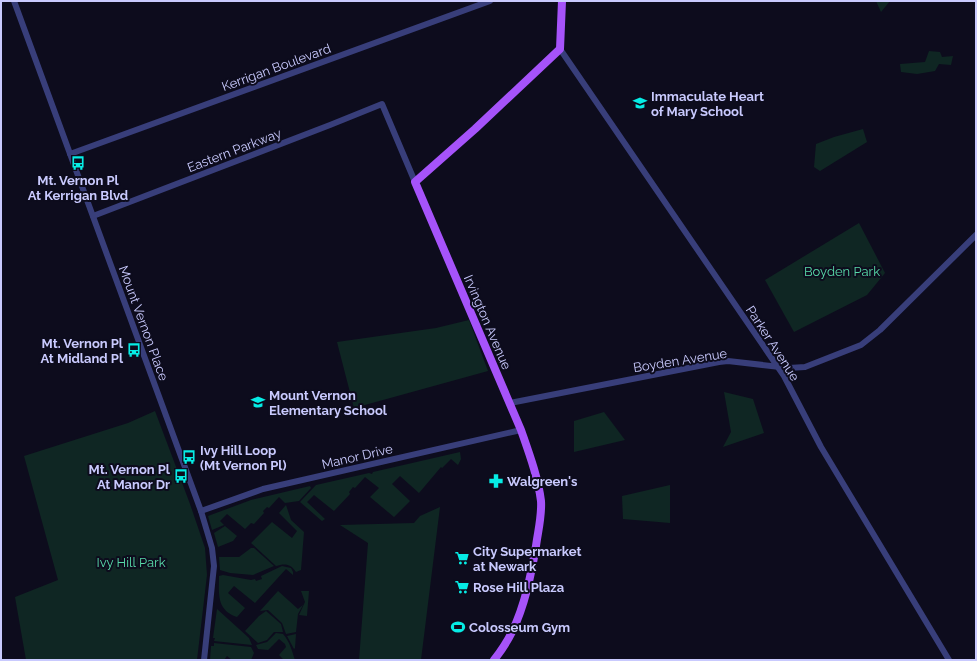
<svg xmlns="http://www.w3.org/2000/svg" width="977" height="661" font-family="Raleway,sans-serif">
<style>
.green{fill:#0f2623}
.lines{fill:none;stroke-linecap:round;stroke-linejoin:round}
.minor{stroke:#383e7a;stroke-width:6}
.major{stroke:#a653fa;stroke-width:8}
.labels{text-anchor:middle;stroke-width:4;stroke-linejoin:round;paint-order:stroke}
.street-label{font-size:13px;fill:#c9cafe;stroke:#0d0c1d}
.poi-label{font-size:13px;font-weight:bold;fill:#c9cafe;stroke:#0d0c1d;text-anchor:start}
.park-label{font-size:13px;fill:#58daa9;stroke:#0d0c1d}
</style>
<rect width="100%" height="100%" fill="#0d0c1d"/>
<g class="green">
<path d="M876 1H890L881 12Z"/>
<path d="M929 51 940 52 942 57 953 56 951 65 939 64 935 71 917 74 901 72 900 64 925 62Z"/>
<path d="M863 129 867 142 820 171 814 167 816 144 834 137Z"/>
<path d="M859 223 885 273 867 295 794 332 765 280Z"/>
<path d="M469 320 488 371 354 408 337 342 436 328Z"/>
<path d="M724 392 753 399 764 433 723 447 731 432Z"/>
<path d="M155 411 190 504 205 548 207 575 197 660H26L15 597 58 580 24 456 128 423Z"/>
<path d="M604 412 625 440 574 452V421Z"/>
<path d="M460 452 461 459 458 465 451 459 442 468 441 467 419 493 400 476 392 484 410 501 394 517 370 497 379 488 365 477 355 488 353 487 349 492 350 494 334 511 314 495 307 502 325 519 322 521 300 502 316 485 369 473 372 474 373 472Z"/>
<path d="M670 485V523L623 519 622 496Z"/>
<path d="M310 486 311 488 299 501 285 503 279 497 269 508 267 507 263 511 264 513 254 524 251 523 245 529 227 514 220 521 224 525 212 530 208 516 251 500Z"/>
<path d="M286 505 291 520 304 532 301 570 296 572C291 564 285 563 276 566L251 543 272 522 292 538 297 531 279 513Z"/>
<path d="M440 507 421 660H359L368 543 340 525 414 523 420 516Z"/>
<path d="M225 526 237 536 233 541 218 547 214 533Z"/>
<path d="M251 548H254L274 566 253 575 230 573 220 570 219 557H239Z"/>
<path d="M282 566 291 568 293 572V575L286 569 255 603 234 586 228 593 245 608 237 617C216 610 219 593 219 576L223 575 251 580 255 579 256 581 262 579 261 576Z"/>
<path d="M278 591 298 609 303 605 298 614 296 632 286 634 282 623 268 610 260 611Z"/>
<path d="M301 591H309L307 616 299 615 305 602Z"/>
<path d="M217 609 249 638 252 645 214 641 215 638H213Z"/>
<path d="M266 611 281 624 283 632H274L267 640 258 643 245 631 259 616Z"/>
<path d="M276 633 283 634C290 642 292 651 295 660H284L279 655 286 647 285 644 279 639 268 650 258 649 256 645 267 642Z"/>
<path d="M296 634 295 648 294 649 287 636Z"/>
<path d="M214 643 251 647 254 653 251 660H232L227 656 224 660H210L211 646H214Z"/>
</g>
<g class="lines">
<g class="minor">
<path d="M14 1 201 511 212 548 214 566 204 660"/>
<path d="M560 49 784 376 821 447 949 660"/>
<path d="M70 154 490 1"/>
<path d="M93 216 330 125 382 104 415 182"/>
<path d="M510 403 719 362 728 361 789 368 805 367 861 345 880 330 976 235"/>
<path d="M201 511 263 489 521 430"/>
</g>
<path class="major" d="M494 660C501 651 507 642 512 632 525 605 531 575 536 546 538 531 542 516 541 501 538 477 529 453 521 430L415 182 475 129 560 49 562 1"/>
</g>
<defs>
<symbol id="school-bare" viewBox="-9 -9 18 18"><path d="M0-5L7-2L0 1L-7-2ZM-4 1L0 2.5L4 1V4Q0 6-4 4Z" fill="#06ece5" stroke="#0d0c1d" stroke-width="2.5" paint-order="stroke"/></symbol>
<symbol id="bus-bare" viewBox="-9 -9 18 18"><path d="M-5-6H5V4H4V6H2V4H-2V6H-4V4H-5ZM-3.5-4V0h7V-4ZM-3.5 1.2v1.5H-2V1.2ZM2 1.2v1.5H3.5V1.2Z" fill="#06ece5" stroke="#0d0c1d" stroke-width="2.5" paint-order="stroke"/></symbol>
<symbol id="pharmacy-bare" viewBox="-9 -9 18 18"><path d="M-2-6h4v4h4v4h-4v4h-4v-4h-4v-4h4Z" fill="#06ece5" stroke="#0d0c1d" stroke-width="2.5" paint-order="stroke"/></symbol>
<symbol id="supermarket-bare" viewBox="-9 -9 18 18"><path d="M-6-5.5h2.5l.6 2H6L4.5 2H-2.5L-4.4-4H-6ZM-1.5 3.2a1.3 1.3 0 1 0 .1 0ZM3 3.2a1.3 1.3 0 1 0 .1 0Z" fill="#06ece5" stroke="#0d0c1d" stroke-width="2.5" paint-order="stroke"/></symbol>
<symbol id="stadium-bare" viewBox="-9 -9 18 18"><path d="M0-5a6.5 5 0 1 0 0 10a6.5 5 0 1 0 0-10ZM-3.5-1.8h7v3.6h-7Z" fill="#06ece5" stroke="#0d0c1d" stroke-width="2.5" paint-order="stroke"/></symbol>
</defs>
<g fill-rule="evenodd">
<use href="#school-bare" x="630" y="93" width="20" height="20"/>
<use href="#bus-bare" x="68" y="153" width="20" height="20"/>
<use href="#bus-bare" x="124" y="340" width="20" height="20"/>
<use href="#school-bare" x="248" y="392" width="20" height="20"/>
<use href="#bus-bare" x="179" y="447" width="20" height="20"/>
<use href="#bus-bare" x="171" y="466" width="20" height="20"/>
<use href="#pharmacy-bare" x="486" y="471" width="20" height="20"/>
<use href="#supermarket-bare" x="452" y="548" width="20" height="20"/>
<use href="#supermarket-bare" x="452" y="577" width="20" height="20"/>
<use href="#stadium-bare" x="448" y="617" width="20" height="20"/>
</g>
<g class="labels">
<g class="street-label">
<text transform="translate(276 67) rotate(-20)" y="5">Kerrigan Boulevard</text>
<text transform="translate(234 150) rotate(-21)" y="5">Eastern Parkway</text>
<text transform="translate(488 322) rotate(67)" y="5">Irvington Avenue</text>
<text transform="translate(144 323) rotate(70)" y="5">Mount Vernon Place</text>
<text transform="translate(773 343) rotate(57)" y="5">Parker Avenue</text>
<text transform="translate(680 360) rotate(-9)" y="5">Boyden Avenue</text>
<text transform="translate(357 456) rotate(-13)" y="5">Manor Drive</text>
</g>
<g class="poi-label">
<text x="651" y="101">Immaculate Heart<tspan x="651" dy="15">of Mary School</tspan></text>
<text x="78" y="185" text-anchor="middle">Mt. Vernon Pl<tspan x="78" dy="15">At Kerrigan Blvd</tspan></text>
<text x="123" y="348" text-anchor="end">Mt. Vernon Pl<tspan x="123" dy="15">At Midland Pl</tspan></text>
<text x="269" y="400">Mount Vernon<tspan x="269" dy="15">Elementary School</tspan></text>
<text x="200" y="455">Ivy Hill Loop<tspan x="200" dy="15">(Mt Vernon Pl)</tspan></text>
<text x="170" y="474" text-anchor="end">Mt. Vernon Pl<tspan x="170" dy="15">At Manor Dr</tspan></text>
<text x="507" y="486">Walgreen's</text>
<text x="473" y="556">City Supermarket<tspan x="473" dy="15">at Newark</tspan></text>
<text x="473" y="592">Rose Hill Plaza</text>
<text x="469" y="632">Colosseum Gym</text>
</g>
<g class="park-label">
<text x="842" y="276">Boyden Park</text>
<text x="131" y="567">Ivy Hill Park</text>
</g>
</g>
<rect width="977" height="661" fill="none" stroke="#c9cafe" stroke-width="4"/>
</svg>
